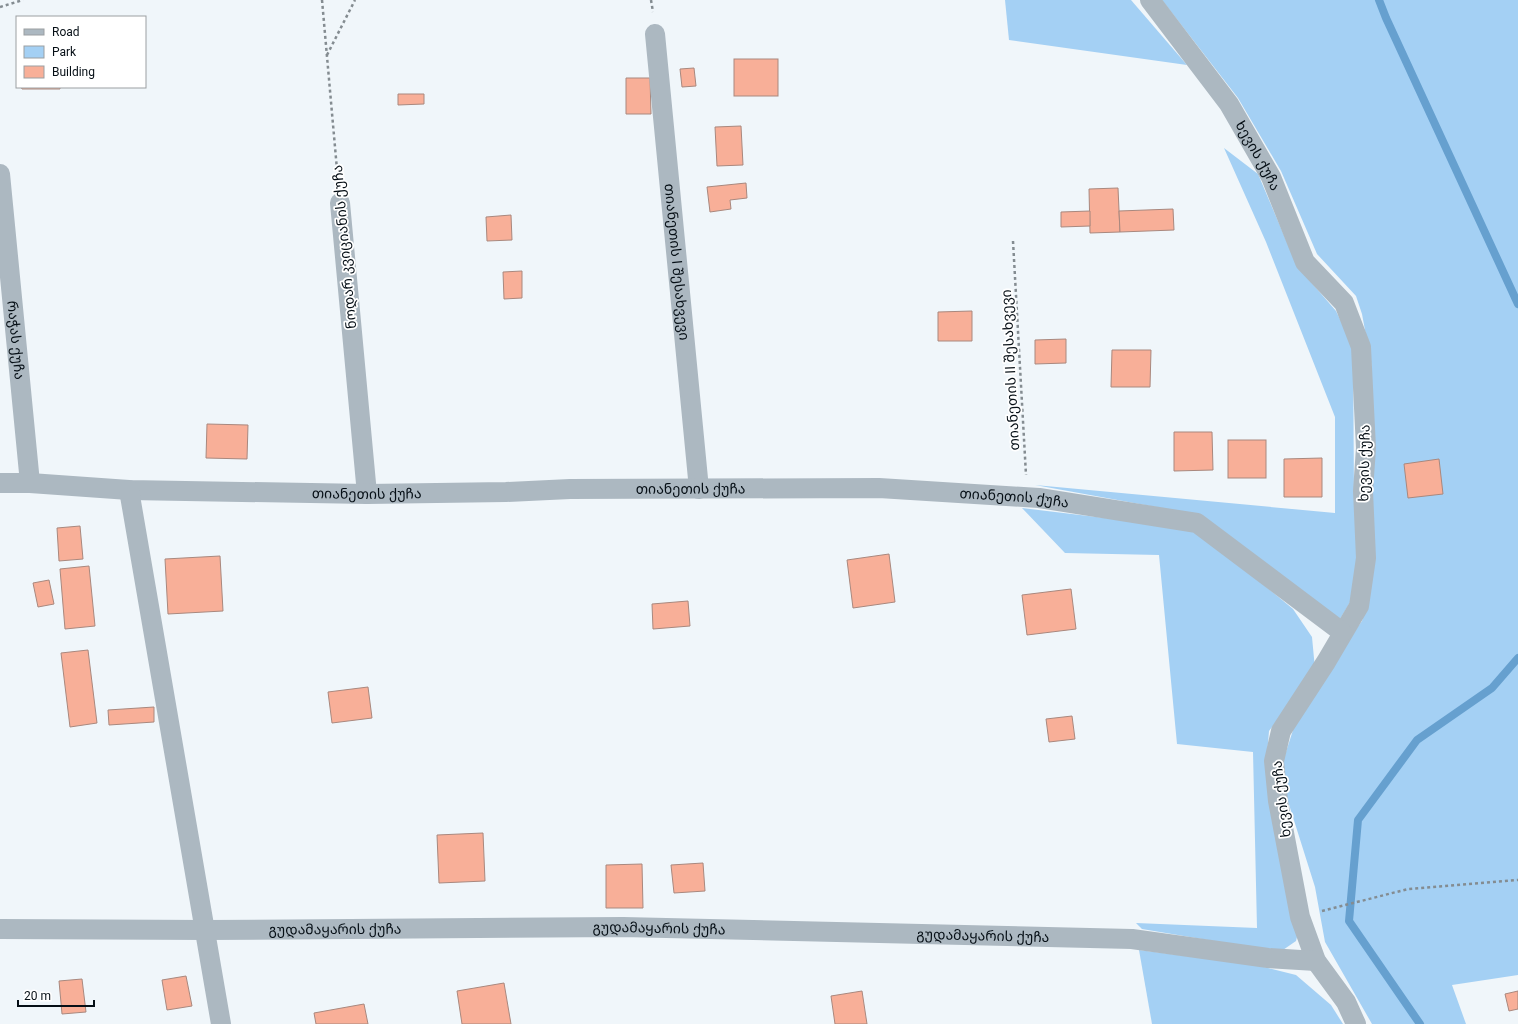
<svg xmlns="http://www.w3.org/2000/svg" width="1518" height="1024" font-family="Roboto,'Noto Sans Georgian',sans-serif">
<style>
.green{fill:#a4d0f4}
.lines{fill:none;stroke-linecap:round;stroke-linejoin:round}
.stream{stroke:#66a0cf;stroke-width:8}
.building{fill:#f8af98;stroke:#a9887e}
.path{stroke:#848c91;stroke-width:2.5;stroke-dasharray:3 3;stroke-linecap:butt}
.street{stroke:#acb8c1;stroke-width:20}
.labels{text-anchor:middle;stroke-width:3.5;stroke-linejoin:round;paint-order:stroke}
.street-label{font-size:14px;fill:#060f16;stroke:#fff}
</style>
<rect width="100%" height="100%" fill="#f0f6fa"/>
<g class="green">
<path d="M1005 0H1131L1187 65 1009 40Z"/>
<path d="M1162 0H1518V975L1452 985 1466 1024H1372L1325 942 1315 887 1286 795 1283 761 1295 724 1331 663 1362 621 1372 583V368L1362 314 1356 296 1317 254 1281 171 1238 98Z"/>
<path d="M1224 148 1258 174 1297 266 1336 311 1353 346 1354 496 1358 555 1352 599 1340 619 1200 515 1035 485 1335 513V417L1266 242Z"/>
<path d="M1022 508 1196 529 1293 609 1312 637 1315 669 1269 731 1266 767 1299 929 1296 941 1280 952 1142 929 1136 923 1257 928 1253 752 1177 744 1159 555 1065 553Z"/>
<path d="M1139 950 1256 965 1296 975 1331 1005 1343 1024H1152Z"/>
</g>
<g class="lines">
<g class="stream">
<path d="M1379 0 1386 18 1518 304"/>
<path d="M1420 1024 1349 921 1358 820 1417 740 1492 688 1518 658"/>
</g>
</g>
<g class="building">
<rect x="734" y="59" width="44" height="37"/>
<path d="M694 68 696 86 682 87 680 69Z"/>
<path d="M626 78H650L651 114H626Z"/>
<path d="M21 87H60V89H22Z"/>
<path d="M398 94H424V104L398 105Z"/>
<path d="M741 126 743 165 717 166 715 127Z"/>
<path d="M746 183 747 198 730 200 731 209 710 212 707 187Z"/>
<path d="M1118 188 1120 232 1090 233 1089 189Z"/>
<path d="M1173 209 1174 230 1120 232 1119 211Z"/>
<path d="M1090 211V226L1061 227V212Z"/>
<path d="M511 215 512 240 487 241 486 217Z"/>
<path d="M522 271V298L504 299 503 272Z"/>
<path d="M972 311V341H938V312Z"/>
<path d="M1066 339V363L1035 364V340Z"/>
<path d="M1112 350H1151L1150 387H1111Z"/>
<path d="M207 424 248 425 247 459 206 458Z"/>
<path d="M1174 432H1212L1213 470 1174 471Z"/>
<rect x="1228" y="440" width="38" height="38"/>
<path d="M1322 458V497H1284V459Z"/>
<path d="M1439 459 1443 494 1408 498 1404 464Z"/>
<path d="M80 526 83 559 59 561 57 528Z"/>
<path d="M889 554 895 602 853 608 847 560Z"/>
<path d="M220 556 223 611 168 614 165 559Z"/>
<path d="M89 566 95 626 65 629 60 569Z"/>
<path d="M49 580 54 604 38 607 33 583Z"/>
<path d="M1071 589 1076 629 1027 635 1022 595Z"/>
<path d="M688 601 690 626 653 629 652 604Z"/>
<path d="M88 650 97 723 70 727 61 653Z"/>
<path d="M368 687 372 718 332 723 328 692Z"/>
<path d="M154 707V722L109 725 108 710Z"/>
<path d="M1072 716 1075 739 1049 742 1046 719Z"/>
<path d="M483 833 485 881 439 883 437 835Z"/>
<path d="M703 863 705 891 674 893 671 865Z"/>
<path d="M642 864 643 908H606V865Z"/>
<path d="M186 976 192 1006 167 1010 162 980Z"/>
<path d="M82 979 86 1012 62 1014 59 981Z"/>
<path d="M504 983 511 1024H462L457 991Z"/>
<path d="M862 991 867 1024H835L831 996Z"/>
<path d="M1518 991V1009L1509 1011 1505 994Z"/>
<path d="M364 1004 368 1024H316L314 1013Z"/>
</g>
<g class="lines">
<g class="path">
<path d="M322 0 338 181"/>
<path d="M651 0 653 12"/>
<path d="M0 7 23 0"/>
<path d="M327 55 355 0"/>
<path d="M1013 241 1026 475"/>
<path d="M1322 911 1408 889 1518 880"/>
</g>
<g class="street">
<path id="s1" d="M1150 0 1229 104 1271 177 1305 262 1344 303 1361 347 1366 448 1363 491 1366 558 1359 606 1326 662 1281 731 1274 761 1278 801 1300 917 1316 961 1346 1002 1356 1024"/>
<path id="s2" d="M655 34 699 489"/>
<path id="s3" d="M0 174 30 483"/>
<path d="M340 203 367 494"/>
<path id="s4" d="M0 483H30L129 490 367 494 506 492 570 489 879 488 1039 498 1197 523 1342 632"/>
<path d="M129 490 221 1024"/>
<path id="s5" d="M0 929 206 930 623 927 1132 939 1268 958 1316 961"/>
</g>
</g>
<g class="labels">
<g class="street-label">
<text dy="5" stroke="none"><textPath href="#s1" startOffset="190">ხევის ქუჩა</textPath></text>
<text transform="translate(344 247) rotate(-95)" y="5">ნოდარ კვიციანის ქუჩა</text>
<text dy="5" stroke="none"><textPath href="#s2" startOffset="229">თიანეთის I შესახვევი</textPath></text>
<text dy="5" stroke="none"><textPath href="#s3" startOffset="167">რაჭას ქუჩა</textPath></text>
<text transform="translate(1010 370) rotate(-93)" y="5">თიანეთის II შესახვევი</text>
<text transform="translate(1364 463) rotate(-89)" y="5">ხევის ქუჩა</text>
<text dy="5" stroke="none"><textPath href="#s4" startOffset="691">თიანეთის ქუჩა</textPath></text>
<text dy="5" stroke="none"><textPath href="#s4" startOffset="367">თიანეთის ქუჩა</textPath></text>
<text dy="5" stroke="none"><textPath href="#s4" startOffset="1015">თიანეთის ქუჩა</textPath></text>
<text transform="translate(1281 799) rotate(-97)" y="5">ხევის ქუჩა</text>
<text dy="5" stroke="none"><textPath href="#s5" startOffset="659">გუდამაყარის ქუჩა</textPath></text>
<text dy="5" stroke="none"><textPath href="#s5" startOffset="335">გუდამაყარის ქუჩა</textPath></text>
<text dy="5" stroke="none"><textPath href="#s5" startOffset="983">გუდამაყარის ქუჩა</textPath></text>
</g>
</g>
<rect x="16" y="16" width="130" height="72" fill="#ffffff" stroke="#9b9fa2"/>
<rect x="24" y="29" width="20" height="6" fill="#acb8c1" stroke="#9b9fa2"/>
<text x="52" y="36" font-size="12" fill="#060f16">Road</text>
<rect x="24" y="46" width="20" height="12" fill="#a4d0f4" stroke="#9b9fa2"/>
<text x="52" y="56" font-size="12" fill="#060f16">Park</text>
<rect x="24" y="66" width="20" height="12" fill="#f8af98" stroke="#9b9fa2"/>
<text x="52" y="76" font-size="12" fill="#060f16">Building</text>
<path d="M18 1000v6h76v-6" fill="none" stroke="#060f16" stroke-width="2"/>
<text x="24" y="1000" font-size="12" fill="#060f16" stroke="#ffffff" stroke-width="3" paint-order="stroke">20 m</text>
</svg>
